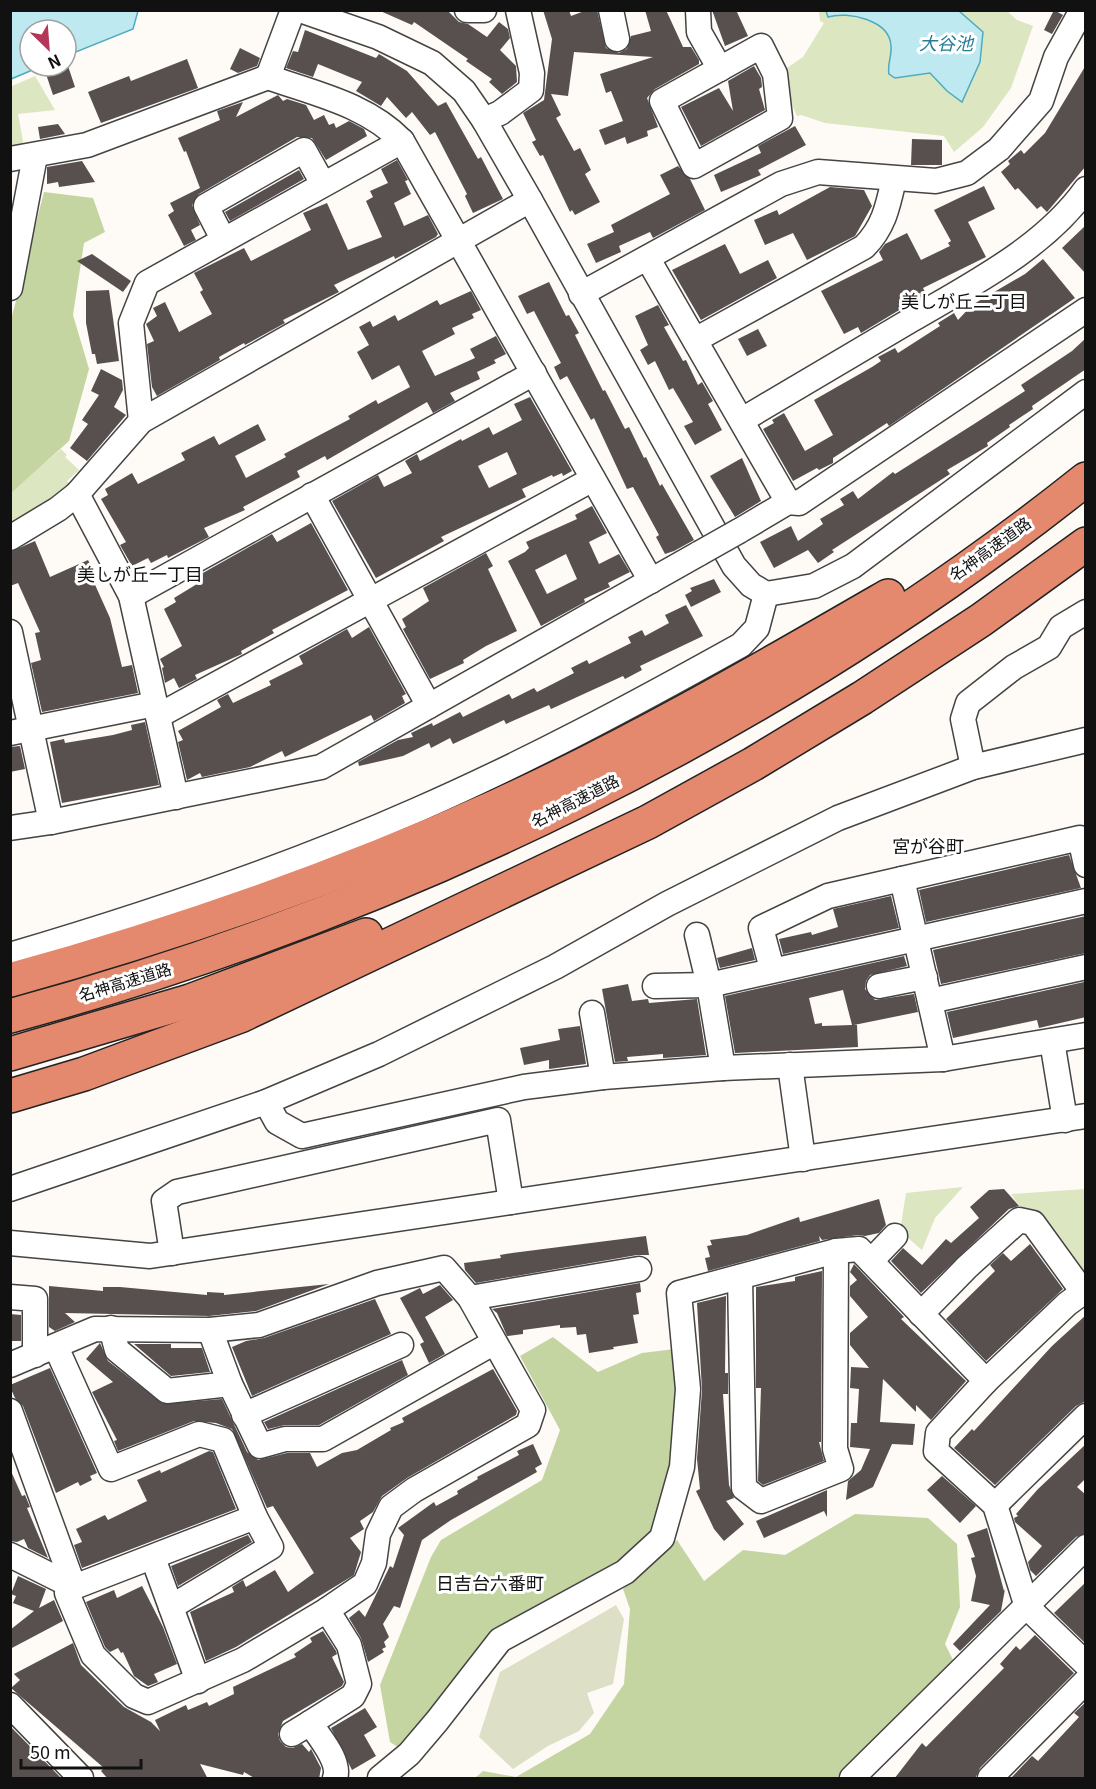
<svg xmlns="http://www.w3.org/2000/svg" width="1096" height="1789" font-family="Georgia,'Noto Sans JP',serif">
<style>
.green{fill:#dce6c1}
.forest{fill:#c4d5a2}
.cemetery{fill:#dddfc7}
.water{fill:#bfe9f0;stroke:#4eabbf;stroke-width:1.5}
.building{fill:#58504e;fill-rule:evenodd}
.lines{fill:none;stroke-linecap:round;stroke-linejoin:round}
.minor-casing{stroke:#444;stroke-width:27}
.highway-casing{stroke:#222;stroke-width:36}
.minor{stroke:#fff;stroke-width:24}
.highway{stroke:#e4896d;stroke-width:33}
.minor-bridge-casing{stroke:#444;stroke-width:27;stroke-linecap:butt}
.minor-bridge{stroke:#fff;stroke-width:24}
.labels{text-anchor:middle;stroke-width:6;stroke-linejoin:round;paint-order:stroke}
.street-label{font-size:16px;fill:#111;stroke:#fff}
.water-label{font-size:18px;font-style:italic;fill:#267e96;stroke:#fff}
.neighbourhood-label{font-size:18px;fill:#111;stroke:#fff}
</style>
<rect width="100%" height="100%" fill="#fefaf5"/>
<g class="green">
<path d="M819 11H1007L1017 20 1033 26 1011 88 983 127 954 152 944 136 825 123 801 115 797 116 785 89 781 72 803 57 824 23 820 21Z"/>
<path d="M35 76 55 110 18 114 24 147 10 148V87Z"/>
<path d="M61 449 67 455 65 457 79 470 67 481 70 485 49 503 11 526 10 493Z"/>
<path d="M963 1187 935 1218 922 1250 900 1231 906 1193Z"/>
<path d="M1085 1189V1278L1028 1218 1011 1194Z"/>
</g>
<g class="forest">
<path d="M44 192 93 198 105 232 84 243 73 315 89 369 69 441 11 493V320Z"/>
<path d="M553 1337 598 1372 642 1353 675 1349 678 1393 673 1469 655 1531 621 1565 493 1636 402 1750 390 1742 380 1685 431 1557 441 1540 542 1480 560 1430 520 1356Z"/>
<path d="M855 1514 928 1518 957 1544 960 1607 945 1644 954 1662 838 1778H475L483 1771 516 1777 590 1734 624 1684 630 1609 623 1589 677 1540 704 1581 743 1550 785 1555Z"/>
</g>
<path class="cemetery" d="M616 1605 624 1619 613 1684 587 1693 594 1713 579 1731 548 1746 513 1769 479 1737 500 1672Z"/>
<g class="water">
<path d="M11 10H138V11L133 29 66 56V30H30V66H42L11 79Z"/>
<path d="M826 11H959L983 32 980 62 962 102 947 91 930 73 895 78 889 74C887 64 892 56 891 46 890 20 848 11 828 17Z"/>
</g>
<g class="building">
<path d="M378 10H447L459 22 468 24 487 37 499 22 508 29 510 38 500 50 516 66 517 82 502 94 489 82 492 79 466 61 468 59 414 22 412 25Z"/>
<path d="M543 10H569L571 16 587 10H597L606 48 619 53 627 49 631 36 651 31 645 10H666L683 47H691L699 60V64L655 89 647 98 658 127 647 131 648 136 627 144 625 137 605 145 599 130 623 121 611 91 606 93 600 74 653 57 574 52 568 96 551 94 561 115 556 118 574 151 580 148 591 170 585 174 600 202 575 215 572 210 570 212 543 155 540 156 532 142 536 140 523 113 544 100 552 39Z"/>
<path d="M712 10H736L748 36 725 46Z"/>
<path d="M1054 10 1063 15 1052 34 1044 30Z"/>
<path d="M305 30 376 58 379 54 407 71 438 106 446 102 478 159 481 157 503 199 473 213 465 196 467 194 435 132 430 135 412 112 406 118 387 97 381 106 356 91 362 82 318 64 313 77 286 68 293 51 298 52Z"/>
<path d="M240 48 260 58 257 66 238 73 230 69Z"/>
<path d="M187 59 198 88 101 123 88 92 129 76 131 81Z"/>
<path d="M1086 65V166L1047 212 1041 206 1037 209 1018 188 1015 190 1001 172 1010 164 1008 161 1021 150 1024 154 1045 133Z"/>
<path d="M68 66 75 87 53 95 46 74Z"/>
<path d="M754 66 761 78 762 87 759 89 765 110 701 146 681 107 719 88 733 111 728 81Z"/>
<path d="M278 95 283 101 287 99 306 105 314 120 324 115 329 125 334 123 336 128 349 121 364 129 367 136 326 160 312 138 297 137 199 194 192 205 200 225 191 230 196 240 184 246 168 215 174 211 170 203 200 188 186 151 184 152 178 138 220 120 217 111 243 102 236 117Z"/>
<path d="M58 124 65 134 40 139 38 127Z"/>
<path d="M795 126 806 145 758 170 761 175 721 192 714 175 761 153 758 146Z"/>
<path d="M912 139 942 140V165H911Z"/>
<path d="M397 160 408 180 405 181 411 194 394 203 404 226 428 215 438 234 436 237 395 259 394 256 334 285 339 292 283 320 285 323 245 345 244 343 219 357 220 360 157 396 152 387 147 344 154 341 146 324 157 316 153 308 165 302 179 332 212 314 200 292 203 290 194 273 244 248 251 261 286 243 311 230 303 213 327 203 348 250 382 237 366 201 373 197 370 191 388 183 381 169Z"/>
<path d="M82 161 95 182 59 187 58 182 47 184V167Z"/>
<path d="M678 166 690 179 705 210 653 238 650 232 619 246 621 252 596 263 587 244 614 232 611 225 670 194 660 175Z"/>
<path d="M299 170 304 179 230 221 225 212Z"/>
<path d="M984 186 995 209 968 222 986 257 923 288 926 294 861 333 858 327 844 334 821 291 883 260 879 252 885 244 907 233 921 260 950 246 948 243 951 241 934 210Z"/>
<path d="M830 187 864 190 872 206 855 236 807 260 793 233 765 245 754 220 777 210 779 215Z"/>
<path d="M1086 225V274L1062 248Z"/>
<path d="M725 244 740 274 768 260 777 278 701 320 672 270Z"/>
<path d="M92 254 131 281 123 292 77 261Z"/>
<path d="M1043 259 1075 298 889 426 887 423 833 458V463L819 470 817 468 793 481 763 429 774 423 772 420 784 413 805 451 833 435 814 400 872 367 881 361 878 357 895 348 898 353 940 326 938 323 954 313 958 320 972 305 1025 274Z"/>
<path d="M549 282 566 316 569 315 579 333 575 335 603 391 605 390 625 429 629 427 644 458 646 457 660 486 662 484 694 540 674 551 665 554 656 537 659 535 633 487 627 489 594 418 591 420 567 376 560 380 554 367 561 363 534 311 527 314 518 296Z"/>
<path d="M109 290 119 361 97 364 95 354H92L86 323V291Z"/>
<path d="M471 291 481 310 472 314 474 318 452 328 455 334 422 351 435 376 475 358 470 349 496 336 506 354 494 360 496 363 477 372 480 379 450 393 455 401 433 413 427 402 327 460 325 456 297 471 300 477 243 507 245 510 204 528 209 537 168 558 167 555 151 563 148 558 132 566 120 545 126 542 101 499 108 495 105 489 132 473 138 484 185 460 181 453 214 436 219 445 258 424 266 440 235 456 246 478 286 457 284 454 350 419 348 416 376 400 378 404 410 387 399 365 372 380 357 352 369 345 359 327 370 321 373 327 395 315 398 321 437 300 440 305Z"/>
<path d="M658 305 669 325 664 327 683 361 686 360 698 385 702 382 713 401 708 404 722 430 695 445 684 426 693 422 673 388 669 390 655 361 648 365 640 350 648 345 635 316Z"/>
<path d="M758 329 767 346 747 356 738 339Z"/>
<path d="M1086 338V369L1032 406 1033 409 1009 425 1010 427 987 443 988 446 947 470 950 474 832 550 834 552 818 563 808 550 774 568 760 542 791 526 798 541 823 524 820 519 844 505 840 499 853 491 858 499 893 472 895 474 974 424 1025 391 1021 385 1072 351Z"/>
<path d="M101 369 122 380 123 390 114 407 126 415 87 461 70 448 88 424 82 420 99 395 91 391Z"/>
<path d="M530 397 572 471 563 476 562 473 553 477 552 475 522 489 526 497 441 537 444 541 376 578 332 501 378 475 384 487 412 473 405 461 417 454 420 461 461 439 462 441 489 427 493 435 522 420 514 404ZM507 452 517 474 489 488 478 466Z"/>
<path d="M742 458 761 501 735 517 710 476Z"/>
<path d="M592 506 607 533 589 542 599 564 619 554 630 572 608 583 610 587 584 599 585 602 541 626 508 561 525 552 529 548 526 542 577 519 575 515ZM566 554 577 579 547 594 535 570Z"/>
<path d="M311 523 348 590 272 630 274 633 241 651 242 654 195 675 197 679 179 688 174 678 165 683 162 668 164 667 160 659 182 646 164 609 176 602 174 598 197 584 194 578 272 534 277 542Z"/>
<path d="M35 541 50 577 88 560 96 576 92 578 110 618 122 667 132 665 138 693 42 712 31 663 41 660 35 633 40 632 18 583 10 586V552Z"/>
<path d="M486 553 493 566 488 569 517 631 486 646 463 660 464 663 430 679 403 629 406 627 402 619 429 601 423 588Z"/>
<path d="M714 579 721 592 691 607 685 595 692 591 690 588Z"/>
<path d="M686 605 703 636 640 666 642 670 625 679 623 676 551 709 549 705 506 724 504 720 453 744 450 738 431 748 429 743 403 756 359 766 358 762 398 740 413 737 411 733 432 723 433 726 460 712 463 717 509 694 512 699 534 688 537 692 574 673 571 668 587 660 589 664 631 643 628 637 642 630 645 636 669 623 665 615Z"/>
<path d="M369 627 406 694 402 696 405 703 374 721 371 715 285 757 282 751 250 767 202 777 200 773 187 780 178 742 183 740 178 731 221 707 217 700 228 694 233 703 271 685 269 681 303 664 299 656 347 629 352 638Z"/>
<path d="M145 722 159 785 62 803 50 742 64 739 65 743 113 735 132 730 131 725Z"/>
<path d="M20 746 25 769 10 772V747Z"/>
<path d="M1069 855 1081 888 926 922 919 890Z"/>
<path d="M891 896 899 928 783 954 779 939 811 932 812 935 838 927 833 909Z"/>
<path d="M1086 916V953L941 984 933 950Z"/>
<path d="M752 948 755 960 720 968 717 958Z"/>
<path d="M904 956 907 966 870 975 866 981 865 989 875 1000 914 994 918 1012 854 1025H857L858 1047 735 1053 725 996ZM843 990 852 1025 822 1026V1023L815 1024 809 998Z"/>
<path d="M1084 982 1086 1017 1039 1028 1037 1020 953 1038 947 1012Z"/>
<path d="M628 984 632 1001 648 999 649 1003 697 999 706 1055 663 1058V1054L627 1057 628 1061 615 1062 602 989Z"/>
<path d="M580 1026 586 1064 549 1069V1060L524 1065 520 1048 560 1040 558 1029Z"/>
<path d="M1004 1189 1019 1206 1009 1209 921 1293 891 1261 903 1248 922 1265 946 1239 951 1243 979 1218 970 1207 989 1190Z"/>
<path d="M879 1199 886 1225 879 1233 865 1236 858 1235 822 1240 819 1236 820 1241 708 1271 705 1258 710 1257 707 1246 712 1245 710 1240 747 1235 799 1217 800 1222Z"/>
<path d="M646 1236 649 1255H637L476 1283 465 1270 464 1263 501 1258 500 1255 512 1253Z"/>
<path d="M1030 1244 1063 1289 986 1361 946 1319 995 1271 990 1265 1003 1253 1011 1261Z"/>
<path d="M854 1264 904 1317 901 1319 966 1381 931 1420 916 1405V1412L883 1379 880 1422 915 1424 913 1445 892 1444 873 1487 846 1500 848 1481 861 1470 870 1449 850 1447 851 1423H857L859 1389 850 1388 851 1367 869 1368 850 1345V1333L868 1317 850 1296V1286L857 1280 850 1272Z"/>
<path d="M822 1271 821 1442H819L824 1461 763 1485 758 1481 761 1388H756V1287L795 1281V1277Z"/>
<path d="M640 1283 641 1292 636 1293 639 1314 633 1315 638 1343 613 1347 614 1349 589 1353 586 1334 577 1335 576 1327 560 1328V1325L523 1330V1334L507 1336 497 1313 492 1309Z"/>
<path d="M329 1284 256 1311 209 1316 65 1313 75 1322 55 1331 49 1327V1286L103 1291V1287H120L207 1295V1292L224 1293V1295Z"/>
<path d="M440 1285 453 1300 425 1317 445 1354 429 1363 420 1344 424 1342 400 1298 420 1288 423 1294Z"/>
<path d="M726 1296 725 1373H728V1394H723L729 1485 734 1498 726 1501 744 1524 724 1541 714 1529 696 1491 700 1489 697 1459 702 1390 697 1303Z"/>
<path d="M375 1299 391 1334 252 1396 232 1347 246 1341 264 1338Z"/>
<path d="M10 1314 21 1315V1341H10Z"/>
<path d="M1086 1315V1401L1076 1406 995 1485 954 1448 972 1429 974 1431 1052 1346Z"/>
<path d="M100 1343 108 1361 163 1404 222 1399 247 1452 258 1460 287 1453H310L317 1467 342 1453 357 1450 391 1430 390 1428 404 1422 402 1418 493 1369 517 1411 516 1415 407 1478 382 1496 373 1512 360 1521 364 1529 350 1538 361 1552 354 1575 236 1647 206 1661 190 1612 234 1592 232 1587 243 1580 246 1587 275 1570 288 1592 314 1573 273 1506 267 1508 232 1429 216 1423 194 1421 118 1451 114 1441 117 1440 92 1392 113 1382 86 1359Z"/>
<path d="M134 1344H171V1348H202L210 1372 171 1376Z"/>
<path d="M402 1360 408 1375 319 1425H285L268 1429 264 1422Z"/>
<path d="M50 1368 97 1473 90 1476 92 1480 80 1486 78 1482 56 1493 23 1406 15 1398 10 1387V1385Z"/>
<path d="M533 1444 542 1464 535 1468 537 1472 451 1520 422 1540 400 1608 394 1606 383 1624 389 1637 384 1642 386 1647 382 1649 384 1652 368 1662 361 1638 349 1618 359 1610 365 1617 390 1566 393 1568 404 1535 398 1528 434 1502 436 1506 458 1494 457 1491 478 1479 477 1477 519 1455 517 1451Z"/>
<path d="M1086 1444V1478L1077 1487 1086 1495V1533L1076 1537 1036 1576 1030 1570 1028 1562 1042 1546 1015 1522 1014 1518 1018 1516 1016 1514 1038 1489Z"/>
<path d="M209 1451 213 1452 236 1509 82 1568 74 1545 82 1542 76 1529 105 1515 108 1520 147 1501 137 1480 160 1470 161 1473Z"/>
<path d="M10 1469 22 1496 25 1495 30 1507 27 1508 48 1558 28 1548 24 1539 17 1542 10 1541Z"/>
<path d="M942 1476 976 1506 960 1523 927 1490Z"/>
<path d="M827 1490V1517L824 1511 764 1538 756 1521Z"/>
<path d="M987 1528 1004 1591 1005 1589 1001 1611 960 1651 953 1644 990 1605 971 1601 976 1576 971 1558 975 1557 967 1535Z"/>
<path d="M248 1535 252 1542 178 1586 171 1566Z"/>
<path d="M18 1576 46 1589 39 1608 54 1600 63 1621 10 1649V1630L34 1611 13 1603 16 1596 11 1594Z"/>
<path d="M1086 1582V1644L1054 1613Z"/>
<path d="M142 1586 163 1627 177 1664 154 1674 158 1682 148 1686 134 1676 123 1652 121 1653 118 1648 110 1652 105 1647 86 1602 114 1590 117 1598Z"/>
<path d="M323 1631 336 1651 337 1654 332 1657 344 1682 342 1686 283 1721 278 1734 280 1741 286 1747 293 1748 302 1744 309 1752 311 1749 321 1768 319 1779H256L244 1772 243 1775 200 1764 208 1779H108L101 1771 104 1768 11 1688 20 1680 14 1674 73 1643 81 1665 124 1707 151 1722 160 1731 155 1720 186 1705 188 1710 207 1702 209 1706 234 1694 233 1687 296 1657 294 1654 312 1642 310 1638Z"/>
<path d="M1035 1635 1074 1673 980 1768 975 1779H894L922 1743 926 1747 1004 1668 1000 1664 1016 1646 1020 1650Z"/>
<path d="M1086 1702V1779H1010L1032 1756 1038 1761 1079 1717 1074 1713Z"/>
<path d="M365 1708 377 1727 364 1735 376 1756 352 1770 331 1728Z"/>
<path d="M10 1726 62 1779H10Z"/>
</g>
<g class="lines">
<defs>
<g id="minor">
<path d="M293 10 268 77C315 94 366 104 402 141L651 581"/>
<path d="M300 10 378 37 432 63 464 91 484 120 530 200 734 566 751 585 766 594 814 586 853 566 1086 392"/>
<path d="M467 10H484"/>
<path d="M611 10 617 39"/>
<path d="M698 10 699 32 720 69"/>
<path d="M761 46 775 74 780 118 694 166 662 101Z"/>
<path d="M484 120 500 113 531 90 532 73 518 10"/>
<path d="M10 159 87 145 268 77"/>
<path d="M223 239 206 206 304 150 323 184"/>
<path d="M648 259 788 502"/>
<path d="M10 288 35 156"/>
<path d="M581 294 781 184 818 172 936 181 967 173 999 149 1041 101 1056 57 1082 10"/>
<path d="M695 340 864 247C884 227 888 206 894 179"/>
<path d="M742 420C798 387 855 353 911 320 972 284 1044 248 1086 189"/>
<path d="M141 421 131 323 147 283 402 141"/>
<path d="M77 494 131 596 176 797"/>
<path d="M312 495 429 706"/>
<path d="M739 531 788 502 799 503 1086 310"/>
<path d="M10 538 58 509 77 494 141 421 530 200"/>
<path d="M131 596 534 373"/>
<path d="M10 632 51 822"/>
<path d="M158 716 593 479"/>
<path d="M10 733 155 704"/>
<path d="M973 767 963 719 968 703 1014 667 1049 647 1061 627 1086 612"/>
<path d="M10 828 51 822 321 767 700 553"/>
<path d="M902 879 943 1059"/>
<path d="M697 935 709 985 723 1068"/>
<path d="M10 955C149 914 286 868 417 810 529 761 635 704 741 645L757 628 766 594"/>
<path d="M772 969 761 928 828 896 1080 838 1086 865"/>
<path d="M655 986 709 985 1086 901"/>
<path d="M879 986 925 977"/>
<path d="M930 1001 1086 967"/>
<path d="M592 1013 603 1077"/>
<path d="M1052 1041 1065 1120"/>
<path d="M790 1065 803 1159"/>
<path d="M266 1102 277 1122 302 1136 524 1087 603 1077 723 1068 943 1059 1086 1035"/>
<path d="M10 1189 266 1102 379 1054 555 967 667 904 838 818 973 767 1086 740"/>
<path d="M10 1243 150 1256 1086 1116"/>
<path d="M172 1253 164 1201 177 1192 498 1120 511 1202"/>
<path d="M871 1261 895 1236"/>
<path d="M740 1277 744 1488 761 1501 841 1469 835 1449 836 1251"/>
<path d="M1086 1290 1067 1304 986 1381 938 1433 936 1451 995 1505 1027 1607 1086 1664"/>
<path d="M10 1297 35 1299V1355"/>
<path d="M470 1298 639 1269"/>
<path d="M921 1314 967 1267 1019 1220 1033 1223 1083 1292"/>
<path d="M111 1328 117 1350 167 1391 230 1384"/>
<path d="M210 1330 230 1384 260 1446 285 1439H323L493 1343"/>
<path d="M10 1365 95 1329 210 1330 259 1325 377 1283 444 1268 470 1298 533 1410 528 1425 414 1490 391 1507 378 1534 374 1563 365 1584 327 1610 243 1660 148 1702 134 1696 93 1655 67 1593 74 1587 255 1517 223 1440 199 1434 111 1469 56 1347"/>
<path d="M10 1411 74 1587"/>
<path d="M244 1415 401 1345"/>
<path d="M995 1505 1086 1416"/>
<path d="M10 1555 74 1587"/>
<path d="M153 1558 198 1681"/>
<path d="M171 1607 271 1547 255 1517"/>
<path d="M327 1610 349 1645 359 1684 353 1696 310 1723C319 1737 341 1761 335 1778"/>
<path d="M10 1705 81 1778"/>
<path d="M292 1734 310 1723"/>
<path d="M380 1778 409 1754 437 1721 500 1640 625 1572 662 1538 682 1467 688 1389 679 1293 836 1251 859 1249 986 1381"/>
<path d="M852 1778 1086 1547"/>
<path d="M990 1778 1086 1681"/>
</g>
<g id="highway">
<path d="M10 980C176 934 340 877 497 806 631 745 760 670 888 596"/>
<path d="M10 1016C395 912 774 728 1086 479"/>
<path d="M10 1054 190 1001 366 935"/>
<path d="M10 1096 84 1074 240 1016 648 822 753 764 862 698 981 620 1086 544"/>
</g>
</defs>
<use href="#minor" class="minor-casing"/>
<use href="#highway" class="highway-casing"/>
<use href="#minor" class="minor"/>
<use href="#highway" class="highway"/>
<defs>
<path id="minor-bridge" d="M700 553 739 531"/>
</defs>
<use href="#minor-bridge" class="minor-bridge-casing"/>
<use href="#minor-bridge" class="minor-bridge"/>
</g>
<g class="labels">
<g class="street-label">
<text transform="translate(990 549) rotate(-36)" y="6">名神高速道路</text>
<text transform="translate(575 801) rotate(-27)" y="6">名神高速道路</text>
<text transform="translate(125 982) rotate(-17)" y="6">名神高速道路</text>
</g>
<g class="water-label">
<text x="946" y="50">大谷池</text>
</g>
<g class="neighbourhood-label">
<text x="964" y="308">美しが丘二丁目</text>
<text x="140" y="581">美しが丘一丁目</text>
<text x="928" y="853">宮が谷町</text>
<text x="490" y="1590">日吉台六番町</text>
</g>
</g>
<rect width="1096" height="1789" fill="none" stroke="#111111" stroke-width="24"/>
<g transform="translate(48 48) rotate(155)"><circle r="28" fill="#ffffff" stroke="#a0a0a0" stroke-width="1.5"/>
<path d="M0-4.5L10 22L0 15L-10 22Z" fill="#b23758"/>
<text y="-9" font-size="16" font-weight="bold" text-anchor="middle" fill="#111111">N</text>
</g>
<path d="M21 1759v9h120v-9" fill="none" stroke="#111111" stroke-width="3"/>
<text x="30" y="1759" font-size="18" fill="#111111" stroke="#ffffff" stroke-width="4.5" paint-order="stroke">50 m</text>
</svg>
